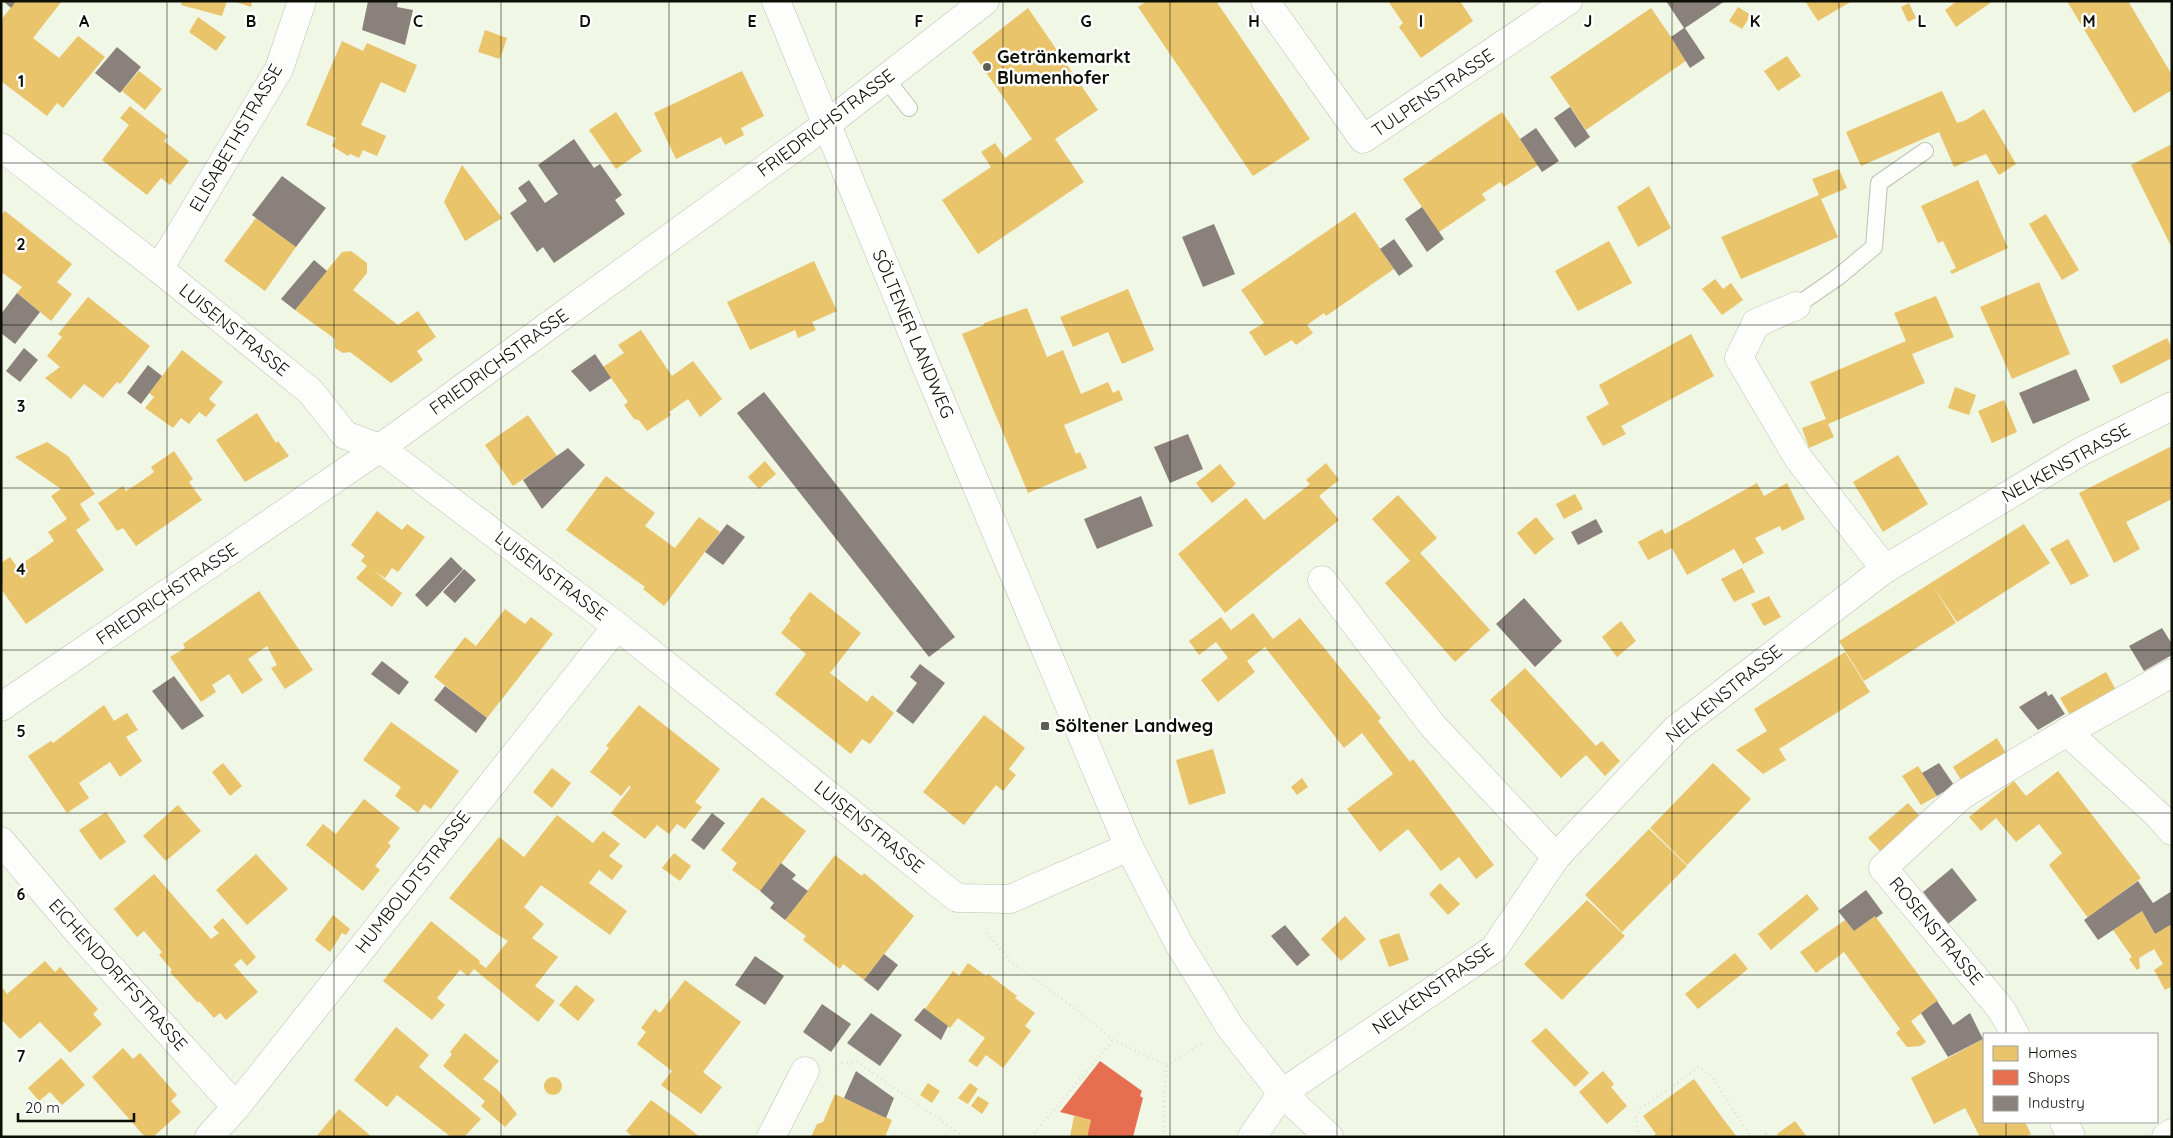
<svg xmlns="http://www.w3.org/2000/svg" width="2173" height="1138" font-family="Quicksand,sans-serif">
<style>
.homes{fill:#e9c46a}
.shops{fill:#e76f51}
.industry{fill:#8a817c}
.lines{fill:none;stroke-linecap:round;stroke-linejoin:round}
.service-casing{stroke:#bdc3b5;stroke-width:18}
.minor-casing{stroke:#bdc3b5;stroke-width:29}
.path{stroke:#dfe1dc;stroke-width:3;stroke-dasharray:1 4;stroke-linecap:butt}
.service{stroke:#fdfefb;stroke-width:16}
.minor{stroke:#fdfefb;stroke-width:28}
.grid{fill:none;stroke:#0b0f05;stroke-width:1;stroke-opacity:0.55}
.poi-dot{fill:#5b6053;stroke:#fff;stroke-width:2}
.labels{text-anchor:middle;stroke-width:5;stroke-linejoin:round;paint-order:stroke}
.poi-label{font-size:18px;font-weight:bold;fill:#0b0f05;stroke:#fff;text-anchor:start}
.street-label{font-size:18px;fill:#0b0f05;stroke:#fff}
.grid-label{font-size:16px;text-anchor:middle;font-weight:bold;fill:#0b0f05;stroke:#fff;stroke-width:5;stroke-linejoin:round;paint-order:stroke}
</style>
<rect width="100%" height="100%" fill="#f0f7e5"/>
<g class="homes">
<path d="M16 1H62L33 38 59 58 78 36 105 57 63 108 57 103 47 116 1 81V20Z"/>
<path d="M182 1H227L222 16 181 5Z"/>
<path d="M233 1H252L251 7Z"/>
<path d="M1147 1H1216L1310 139 1253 176 1138 7Z"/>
<path d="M1388 1H1460L1473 21 1421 58 1399 27 1403 23Z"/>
<path d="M1805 1H1852L1818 21Z"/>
<path d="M1957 1H1993L1956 27 1945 10Z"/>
<path d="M2067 1H2128L2172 75V90L2134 113Z"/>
<path d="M1909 3 1916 18 1908 22 1901 7Z"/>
<path d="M1738 7 1751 15 1742 29 1729 21Z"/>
<path d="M1028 8 1098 110 1055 139 1084 182 978 254 942 200 991 167 981 152 995 143 1005 158 1032 139 972 52Z"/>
<path d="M1651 8 1687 60 1586 130 1550 77Z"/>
<path d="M198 17 226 37 216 51 189 32Z"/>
<path d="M485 30 507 38 500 59 478 52Z"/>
<path d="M342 41 363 51 367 43 417 65 405 93 381 82 361 125 386 136 377 156 363 150 359 158 350 154 348 156 332 146 336 138 306 125Z"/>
<path d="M1787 56 1801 76 1778 91 1764 71Z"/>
<path d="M139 71 162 89 145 110 122 91Z"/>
<path d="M742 71 764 116 741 128 744 135 725 145 721 137 676 159 654 113Z"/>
<path d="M1942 91 1957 123 1966 120 1984 109 2016 164 1999 175 1986 154 1954 167 1939 132 1861 166 1846 132Z"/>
<path d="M130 106 168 136 164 141 189 161 170 185 161 178 147 195 102 160 129 125 120 118Z"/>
<path d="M616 112 642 151 616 169 589 130Z"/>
<path d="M1502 112 1538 165 1504 187 1500 182 1482 194 1486 200 1439 232 1403 179Z"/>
<path d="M2172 144V248L2131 165Z"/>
<path d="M462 165 502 218 465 241 444 202Z"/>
<path d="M1839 169 1847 188 1821 199 1838 237 1741 279 1721 237 1819 195 1812 179Z"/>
<path d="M1978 180 2008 248 1952 274 1950 271 1956 268 1943 241 1938 243 1921 206Z"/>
<path d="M1649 186 1671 228 1638 247 1617 207Z"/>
<path d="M5 211 72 264 57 282 72 294 51 321 17 293 22 287 1 272V215Z"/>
<path d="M1355 212 1394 269 1326 316 1324 313 1307 325 1313 333 1296 345 1292 340 1265 356 1249 332 1264 323 1241 290Z"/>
<path d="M2046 214 2079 270 2062 280 2029 224Z"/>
<path d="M256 218 296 247 265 291 224 261Z"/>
<path d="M1609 241 1632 283 1578 311 1555 271Z"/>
<path d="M351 251 367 263V273L353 290 398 325 418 311 436 337 417 351 423 360 391 383 350 352 343 353 335 348V339L295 310 342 252Z"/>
<path d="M814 261 837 311 812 322 816 330 798 338 795 330 750 350 727 302Z"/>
<path d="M1715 279 1723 289 1731 283 1743 300 1722 315 1702 289Z"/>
<path d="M2039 282 2070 354 2012 379 1980 307Z"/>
<path d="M1128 289 1154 350 1122 364 1108 332 1073 347 1060 317Z"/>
<path d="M1936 296 1954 337 1912 354 1925 383 1828 424 1834 437 1809 448 1802 428 1826 419 1810 382 1906 341 1894 313Z"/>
<path d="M88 297 150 346 120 384 117 382 103 398 84 384 71 399 45 378 60 367 47 356 62 337 58 334Z"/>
<path d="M1027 308 1047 357 1063 350 1081 394 1108 382 1113 393 1119 390 1123 400 1064 425 1076 454 1080 452 1087 468 1028 493 962 334 984 325V323Z"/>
<path d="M641 330 672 376 693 361 722 399 700 417 688 399 669 412 671 415 647 431 639 420 634 419 624 405 628 402 603 367 624 353 618 345Z"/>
<path d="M1691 334 1714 376 1621 426 1626 434 1603 446 1586 417 1609 404 1599 385Z"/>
<path d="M2167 338 2172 348V358L2121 384 2112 366Z"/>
<path d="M182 350 223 382 209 399 216 405 206 417 199 412 189 424 181 418 173 428 145 408 154 397 149 393Z"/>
<path d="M1955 387 1976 395 1969 415 1948 408Z"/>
<path d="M2004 400 2017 432 1992 443 1978 411Z"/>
<path d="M257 413 276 443 278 441 289 456 245 482 216 440Z"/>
<path d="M528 415 557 456 513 486 485 445Z"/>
<path d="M47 442 68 456 95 494 80 504 90 520 76 530 104 570 26 624 1 589V563L10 557 17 567 36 554 54 541 48 532 67 519 51 496 61 489 15 457Z"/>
<path d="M2172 446V499L2126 522 2140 549 2114 563 2079 493Z"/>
<path d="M174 451 193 479 189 482 202 500 136 546 123 528 117 531 98 503 123 486 126 491 140 482 154 472 151 467Z"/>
<path d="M1898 455 1928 504 1883 532 1853 482Z"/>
<path d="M765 461 776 474 759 489 748 477Z"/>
<path d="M1326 463 1339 480 1319 496 1339 520 1225 613 1178 554 1246 498 1264 520 1310 484 1306 480Z"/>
<path d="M1220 464 1236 484 1212 503 1196 483Z"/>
<path d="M606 476 655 513 645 526 675 548 699 517 720 532 664 606 643 589 645 587 566 530Z"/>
<path d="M1757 483 1764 496 1787 483 1805 519 1782 531 1780 526 1755 538 1764 553 1743 564 1734 549 1687 575 1672 548 1648 560 1638 542 1662 529 1665 534Z"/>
<path d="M1575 494 1583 509 1564 519 1556 504Z"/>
<path d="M1398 495 1437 538 1420 553 1490 630 1455 662 1385 583 1410 561 1372 519Z"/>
<path d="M377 511 402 530 407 524 425 537 398 572 392 568 385 578 374 571 402 593 392 607 356 578 367 566 361 561 365 556 351 545Z"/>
<path d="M1536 517 1554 539 1535 555 1517 533Z"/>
<path d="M2024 524 2050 563 1957 622 1933 586 1956 623 1864 681 1839 641Z"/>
<path d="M2068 539 2089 576 2071 585 2050 549Z"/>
<path d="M1742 568 1755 592 1734 602 1721 579Z"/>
<path d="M259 591 313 670 285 689 271 668 277 665 267 646 248 659 263 680 242 694 229 674 212 685 216 692 201 702 170 657 185 648 183 644Z"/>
<path d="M810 592 861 633 830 673 867 702 872 695 894 713 870 744 862 739 851 754 775 694 806 654 781 633 791 620 789 619Z"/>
<path d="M1769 596 1781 617 1764 626 1751 604Z"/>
<path d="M505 609 525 624 531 617 553 634 487 718 434 677 465 637 476 646Z"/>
<path d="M1253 613 1273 639 1300 618 1381 718 1378 721 1410 762 1413 759 1494 865 1476 879 1459 857 1441 871 1408 829 1380 852 1347 809 1393 774 1362 733 1344 748 1265 647 1247 661 1255 672 1218 702 1201 680 1228 658 1216 642 1199 655 1189 641 1221 617 1231 630Z"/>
<path d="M1621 621 1636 641 1617 657 1602 637Z"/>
<path d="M1845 652 1870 692 1779 749 1786 760 1763 774 1736 750 1767 731 1754 709Z"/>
<path d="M1525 668 1596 746 1602 741 1620 761 1605 776 1586 755 1561 778 1490 700Z"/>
<path d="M2106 672 2116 690 2070 715 2060 698Z"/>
<path d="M104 705 114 721 127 713 138 730 126 737 142 761 120 777 110 762 79 783 89 798 67 813 28 756 51 741 53 743Z"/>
<path d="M639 705 720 769 695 802 702 807 685 829 677 824 669 834 657 825 645 839 611 813 631 787 629 786 621 796 590 772 609 748 606 746Z"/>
<path d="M984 715 1025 748 1009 769 1016 775 1003 791 996 785 964 825 923 792Z"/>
<path d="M391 722 459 771 431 809 424 804 418 813 395 796 401 787 363 760Z"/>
<path d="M1997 738 2007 755 1963 783 1953 767Z"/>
<path d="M1213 749 1226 793 1189 805 1176 760Z"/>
<path d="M223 763 242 786 230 796 212 772Z"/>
<path d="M1713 763 1751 799 1687 865 1650 828Z"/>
<path d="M1918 766 1937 796 1921 805 1902 776Z"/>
<path d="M552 768 571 783 552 808 533 792Z"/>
<path d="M2058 771 2141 878 2088 918 2049 865 2062 853 2039 824 2016 842 1996 818 1981 831 1969 817 2014 781 2026 796Z"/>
<path d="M1302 778 1308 787 1297 795 1291 787Z"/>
<path d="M762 797 806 831 760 891 732 870 737 863 721 850Z"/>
<path d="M364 799 400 828 388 843 391 846 375 866 380 870 363 891 306 845 323 824 336 834Z"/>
<path d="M1908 803 1921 818 1882 853 1868 838Z"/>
<path d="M178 805 201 831 166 861 143 836Z"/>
<path d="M106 812 126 842 100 860 79 830Z"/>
<path d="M557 815 593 843 603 831 620 844 609 856 623 866 612 880 599 870 589 883 627 911 610 935 541 885 524 907 544 924 532 938 558 957 535 986 555 1001 538 1022 474 969 468 976 460 970 437 998 445 1005 432 1020 383 981 431 921 480 961 479 963 486 968 508 941 492 931 449 898 499 837 524 857Z"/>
<path d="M1649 829 1687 866 1622 932 1585 895Z"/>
<path d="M674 853 691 866 680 881 662 868Z"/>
<path d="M256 854 288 889 247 925 216 890Z"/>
<path d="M835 855 862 876 864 873 914 916 864 980 843 964 840 969 803 940 806 936 785 920Z"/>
<path d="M154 874 211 939 219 933 213 927 223 918 256 957 247 966 241 959 234 965 258 992 226 1020 220 1013 214 1018 199 1001 198 1003 170 972 172 970 159 955 162 952 144 931 137 937 114 909Z"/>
<path d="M1440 883 1460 904 1448 915 1429 894Z"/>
<path d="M1807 894 1819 909 1771 950 1758 934Z"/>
<path d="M1587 900 1625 936 1562 1000 1524 964Z"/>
<path d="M2142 911 2155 934 2172 924V986L2165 990 2154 970 2163 964 2154 949 2139 958 2140 968 2137 970 2129 959 2132 957 2113 930Z"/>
<path d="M333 915 350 929 346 935 342 933 330 952 315 940Z"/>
<path d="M1345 916 1366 939 1341 961 1321 939Z"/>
<path d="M1875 916 1938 1001 1911 1021 1926 1042 1920 1046 1907 1047 1896 1033 1900 1029 1844 952 1816 973 1800 952 1845 920 1854 931Z"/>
<path d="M1399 933 1409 960 1389 967 1379 940Z"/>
<path d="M1735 953 1748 969 1698 1009 1685 994Z"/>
<path d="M45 961 55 972 60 967 98 1009 93 1014 102 1024 70 1053 40 1022 20 1039 1 1019V986L7 994Z"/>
<path d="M968 963 986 976 988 974 1017 996 1015 998 1035 1013 1025 1026 1031 1031 1003 1068 986 1055 977 1067 968 1061 985 1038 958 1018 950 1028 925 1009 953 971 959 976Z"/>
<path d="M685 980 741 1022 703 1072 722 1087 701 1114 661 1085 672 1071 637 1044 646 1032 641 1028 655 1009 660 1013Z"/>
<path d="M576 985 595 1000 578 1021 559 1005Z"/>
<path d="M396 1027 429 1055 419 1067 481 1119 464 1137H451L397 1095 387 1107 354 1080Z"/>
<path d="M1546 1028 1589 1073 1575 1087 1531 1041Z"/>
<path d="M465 1033 499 1061 483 1079 498 1090 517 1114 505 1127 481 1106 485 1101 443 1066 452 1054 450 1052Z"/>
<path d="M1983 1039 1984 1122H2025L2031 1134 2025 1137H1980L1965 1108 1934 1124 1911 1078Z"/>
<path d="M123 1048 133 1059 140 1053 177 1095 171 1101 181 1112 153 1137H145L92 1077Z"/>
<path d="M61 1058 85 1085 62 1105 50 1092 39 1101 28 1088Z"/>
<path d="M1603 1071 1614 1084 1611 1087 1627 1106 1607 1124 1579 1092Z"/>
<circle cx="553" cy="1086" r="9"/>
<path d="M1694 1079 1721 1116 1737 1137H1652L1656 1134 1643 1116Z"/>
<path d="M928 1083 940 1091 932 1103 920 1095Z"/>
<path d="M970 1083 978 1089 968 1104 958 1098Z"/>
<path d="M835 1094 892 1120 885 1137H811L817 1124 823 1122Z"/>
<path d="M978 1096 989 1103 982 1114 971 1106Z"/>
<path d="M651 1100 681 1122 700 1137H633L626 1131Z"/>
<path d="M339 1109 372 1137H316Z"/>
<path d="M1074 1116 1091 1120 1087 1137H1070Z"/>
<path d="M1795 1121 1807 1137H1779L1777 1134Z"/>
</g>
<path class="shops" d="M1100 1061 1142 1091 1140 1096 1143 1098 1133 1137H1087L1091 1120 1060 1112Z"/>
<g class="industry">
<path d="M3 1H16L11 8Z"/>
<path d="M368 1H398L397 7 413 10 405 45 362 30Z"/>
<path d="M1666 1H1725L1685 28 1705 58 1690 68 1671 37 1684 28Z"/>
<path d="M117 47 141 67 120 93 95 73Z"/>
<path d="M1570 107 1590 137 1575 148 1554 118Z"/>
<path d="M1536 128 1559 161 1542 172 1520 139Z"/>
<path d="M574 139 594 168 600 164 622 195 615 200 625 214 554 263 543 247 537 252 510 213 527 201 518 188 529 180 545 203 558 194 538 165Z"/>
<path d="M282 176 326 208 296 247 252 215Z"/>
<path d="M1422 207 1444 239 1427 252 1405 219Z"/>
<path d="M1214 224 1235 274 1203 287 1182 237Z"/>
<path d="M1394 239 1413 266 1399 276 1380 249Z"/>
<path d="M314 260 327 271 295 310 281 299Z"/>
<path d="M17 293 40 312 15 344 1 333V314Z"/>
<path d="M24 348 38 360 20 382 6 371Z"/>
<path d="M595 354 611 378 590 392 571 371Z"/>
<path d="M148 365 162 376 141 404 127 393Z"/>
<path d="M2076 369 2090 400 2033 424 2019 393Z"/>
<path d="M764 392 955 637 929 657 737 413Z"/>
<path d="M1188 434 1203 469 1170 483 1154 447Z"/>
<path d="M568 448 585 465 542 509 523 480Z"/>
<path d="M1141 496 1153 526 1097 549 1084 519Z"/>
<path d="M1596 519 1603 532 1578 545 1571 532Z"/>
<path d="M727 524 745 537 723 565 705 552Z"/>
<path d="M451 557 463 569 427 607 415 595Z"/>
<path d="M464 569 476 580 455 603 443 592Z"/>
<path d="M1524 598 1562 641 1535 667 1496 624Z"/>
<path d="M2162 628 2172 644V655L2144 671 2129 646Z"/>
<path d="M382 661 409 682 399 695 371 674Z"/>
<path d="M920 664 945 683 913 724 896 711 917 683 910 677Z"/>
<path d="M174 676 204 716 182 730 152 691Z"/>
<path d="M445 686 487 718 476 733 434 700Z"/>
<path d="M2046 691 2048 696 2052 694 2065 714 2038 730 2019 707Z"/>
<path d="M1939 763 1954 785 1937 796 1922 773Z"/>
<path d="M712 813 725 823 704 850 691 840Z"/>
<path d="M781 863 796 875 792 879 808 891 785 920 770 908 774 903 760 891Z"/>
<path d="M1952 868 1977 900 1948 924 1923 892Z"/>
<path d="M2138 881 2153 903 2172 891V924L2155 934 2142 911 2098 940 2084 920Z"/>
<path d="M1866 890 1883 913 1876 918 1875 916 1854 931 1838 911Z"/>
<path d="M1285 925 1310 955 1297 966 1271 936Z"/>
<path d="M884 954 898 965 878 991 864 980Z"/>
<path d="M755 956 784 976 765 1005 735 985Z"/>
<path d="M1937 1001 1953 1025 1970 1013 1983 1039 1948 1057 1921 1013Z"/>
<path d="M822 1004 851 1024 831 1052 803 1032Z"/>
<path d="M924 1008 948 1026 941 1040 914 1020Z"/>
<path d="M871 1013 902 1035 880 1066 847 1043Z"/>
<path d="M856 1071 894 1098 886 1118 844 1098Z"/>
</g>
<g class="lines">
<defs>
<g id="service">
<path d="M885 78 909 108"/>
<path d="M1796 306 1838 277 1874 247 1879 183 1925 151"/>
</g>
<g id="minor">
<path d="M776 1 924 361 1129 847 1179 944 1230 1027 1282 1093 1329 1137"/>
<path d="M1265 1 1363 139 1568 1"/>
<path d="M1 147 159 269 310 391 345 435 380 448 617 626 957 898 1010 899 1129 847"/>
<path d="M159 269 279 69 302 1"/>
<path d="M1796 306 1756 323 1739 358 1798 458 1885 569"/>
<path d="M1322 580 1433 726 1556 857"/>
<path d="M1 707 380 448 827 124 985 1"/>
<path d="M2067 732 2158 815 2172 831"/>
<path d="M1 841 79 933 236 1107"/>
<path d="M2015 1034 2001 1009 1883 868 1962 795 2067 732 2172 673"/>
<path d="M2064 1122 2071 1137"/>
<path d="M209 1137 236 1107 617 626"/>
<path d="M771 1137 805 1071"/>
<path d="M1252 1137 1282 1093 1494 949 1556 857 1676 729 1885 569 2082 451 2172 406"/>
<path d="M2166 1137 2172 1133"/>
</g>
</defs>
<use href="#service" class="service-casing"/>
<use href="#minor" class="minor-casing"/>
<g class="path">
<path d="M987 933 1011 962 1072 1006 1113 1040 1166 1065 1202 1044"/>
<path d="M837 1064 856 1061 964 1137"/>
<path d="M1031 1137 1113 1040"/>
<path d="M1163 1137 1166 1065"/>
<path d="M1638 1137 1636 1116 1640 1109 1699 1067 1712 1077 1751 1137"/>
<path d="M1761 1137 1766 1134 1768 1137"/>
</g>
<use href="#service" class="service"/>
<use href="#minor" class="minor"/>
</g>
<path class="grid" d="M167 1V1137M334 1V1137M501 1V1137M669 1V1137M836 1V1137M1003 1V1137M1170 1V1137M1337 1V1137M1504 1V1137M1672 1V1137M1839 1V1137M2006 1V1034M1 163H2172M1 325H2172M1 488H2172M1 650H2172M1 813H2172M1 975H2172M2006 1122V1137"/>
<g class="poi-dot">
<circle cx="987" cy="67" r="5"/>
<rect x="1040" y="721" width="10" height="10" rx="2.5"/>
</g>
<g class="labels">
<g class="poi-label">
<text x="997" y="63">Getränkemarkt<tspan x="997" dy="21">Blumenhofer</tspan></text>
<text x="1055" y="732">Söltener Landweg</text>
</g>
<g class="street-label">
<text transform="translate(1433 93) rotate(-34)" y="6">TULPENSTRASSE</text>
<text transform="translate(826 123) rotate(-37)" y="6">FRIEDRICHSTRASSE</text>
<text transform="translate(236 138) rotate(-60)" y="6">ELISABETHSTRASSE</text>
<text transform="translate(234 330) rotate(39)" y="6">LUISENSTRASSE</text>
<text transform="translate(913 334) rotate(67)" y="6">SÖLTENER LANDWEG</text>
<text transform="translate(499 362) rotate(-36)" y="6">FRIEDRICHSTRASSE</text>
<text transform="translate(2066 463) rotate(-29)" y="6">NELKENSTRASSE</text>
<text transform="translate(551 576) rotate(37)" y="6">LUISENSTRASSE</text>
<text transform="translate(167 594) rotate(-34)" y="6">FRIEDRICHSTRASSE</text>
<text transform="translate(1724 694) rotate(-39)" y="6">NELKENSTRASSE</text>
<text transform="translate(869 827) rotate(39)" y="6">LUISENSTRASSE</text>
<text transform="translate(413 882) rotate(-52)" y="6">HUMBOLDTSTRASSE</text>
<text transform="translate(1936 931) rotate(50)" y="6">ROSENSTRASSE</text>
<text transform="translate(118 975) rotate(48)" y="6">EICHENDORFFSTRASSE</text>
<text transform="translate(1433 989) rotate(-35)" y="6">NELKENSTRASSE</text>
</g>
</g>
<g class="grid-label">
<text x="84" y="27">A</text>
<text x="251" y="27">B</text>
<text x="418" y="27">C</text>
<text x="585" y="27">D</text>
<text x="752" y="27">E</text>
<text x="919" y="27">F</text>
<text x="1086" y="27">G</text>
<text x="1254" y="27">H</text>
<text x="1421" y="27">I</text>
<text x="1588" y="27">J</text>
<text x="1755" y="27">K</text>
<text x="1922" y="27">L</text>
<text x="2089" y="27">M</text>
<text x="21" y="87">1</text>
<text x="21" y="250">2</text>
<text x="21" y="412">3</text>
<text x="21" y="575">4</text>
<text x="21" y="737">5</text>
<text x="21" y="900">6</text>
<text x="21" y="1062">7</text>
</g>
<rect width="2173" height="1138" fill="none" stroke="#0b0f05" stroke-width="5"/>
<rect x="1983" y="1033" width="175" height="90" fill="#ffffff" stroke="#9d9f9b"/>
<rect x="1993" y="1046" width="25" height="15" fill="#e9c46a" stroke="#9d9f9b"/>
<text x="2028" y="1058" font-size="15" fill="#0b0f05">Homes</text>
<rect x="1993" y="1070" width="25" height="15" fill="#e76f51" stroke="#9d9f9b"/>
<text x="2028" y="1083" font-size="15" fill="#0b0f05">Shops</text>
<rect x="1993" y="1096" width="25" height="15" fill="#8a817c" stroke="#9d9f9b"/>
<text x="2028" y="1108" font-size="15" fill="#0b0f05">Industry</text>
<path d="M18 1113v8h116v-8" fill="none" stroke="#0b0f05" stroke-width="2.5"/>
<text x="25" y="1113" font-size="15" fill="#0b0f05" stroke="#ffffff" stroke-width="4" paint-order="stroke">20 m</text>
</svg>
